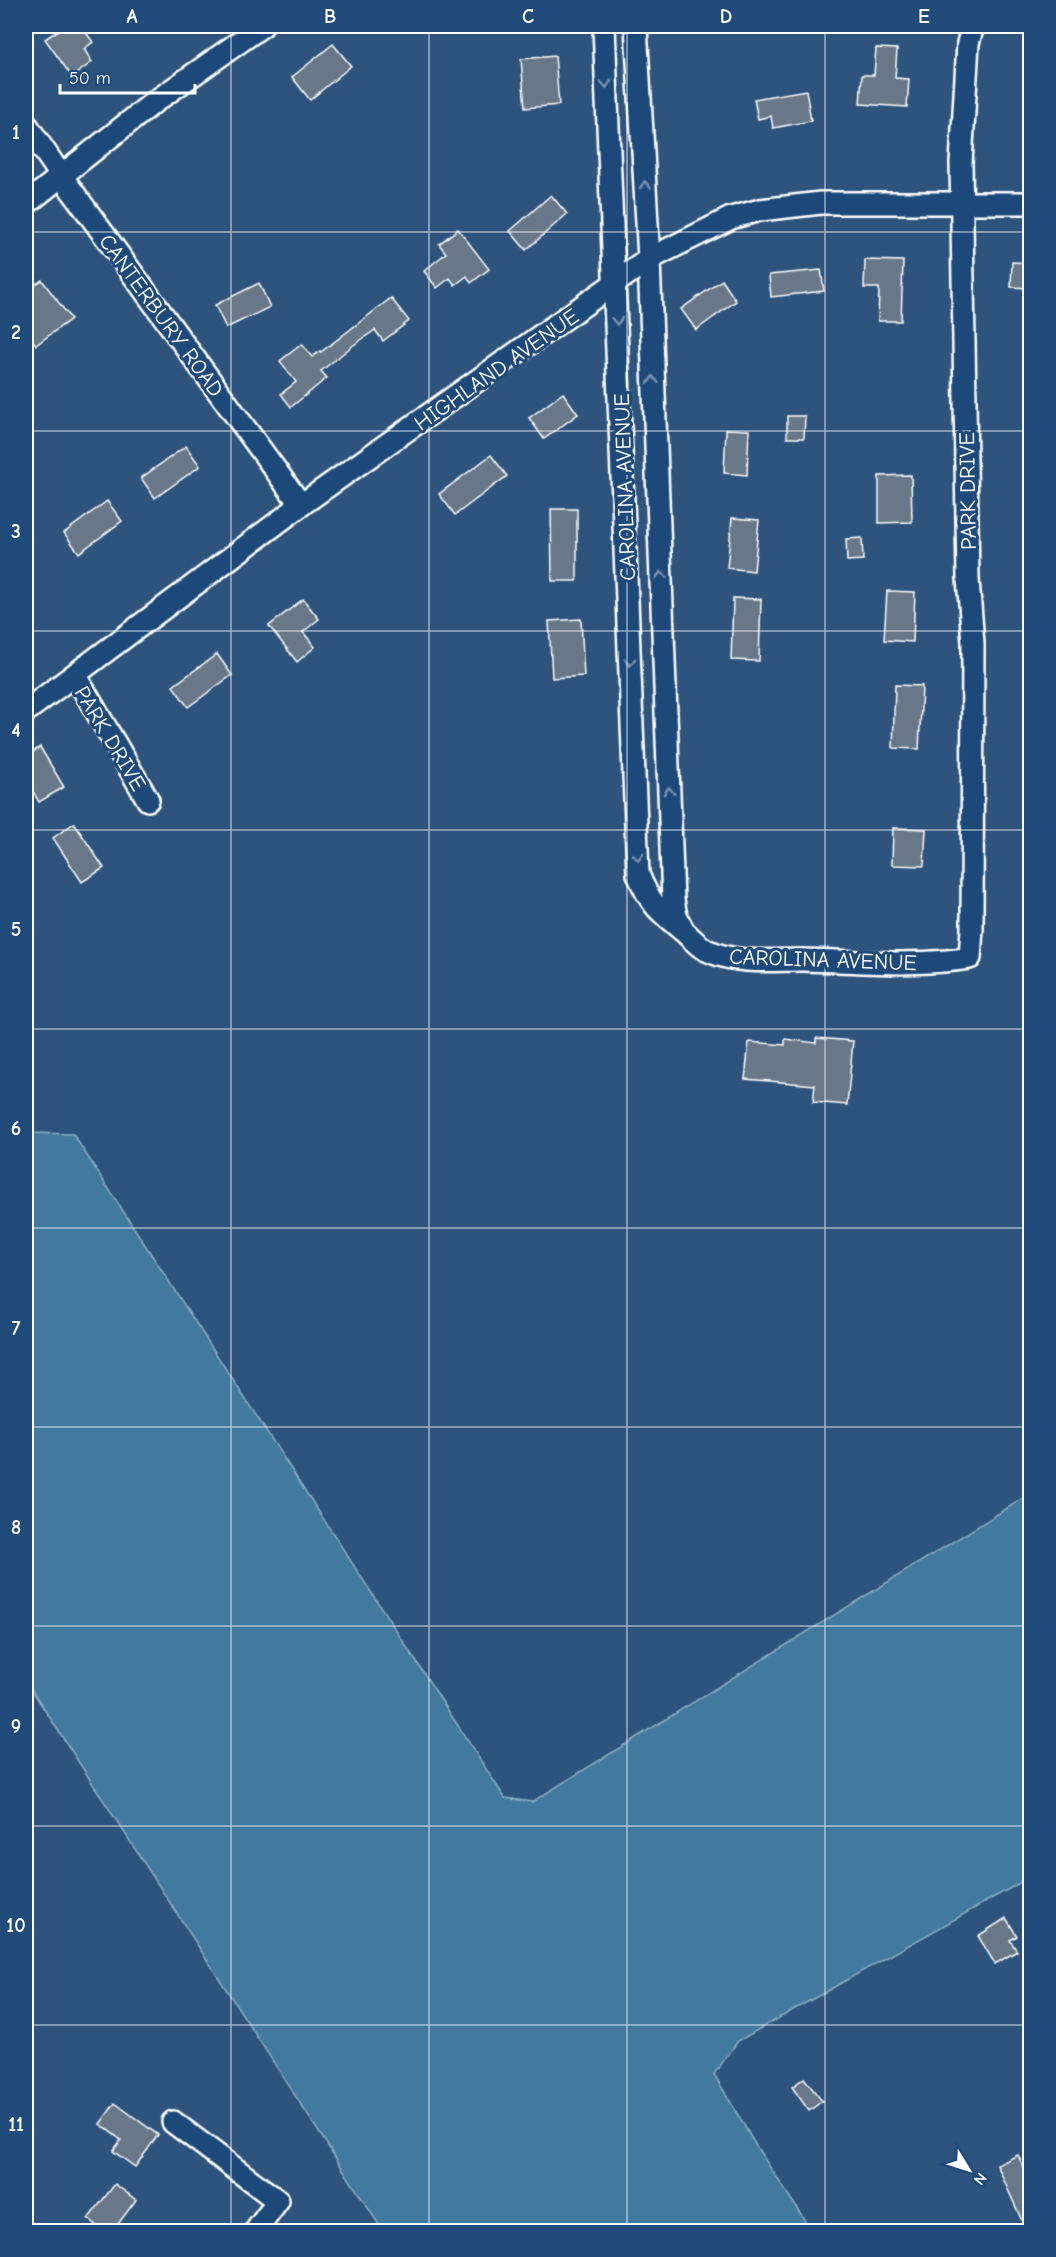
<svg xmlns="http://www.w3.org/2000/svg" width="1056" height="2257" font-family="'Comic Neue',sans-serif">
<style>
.water{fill:#42799e;stroke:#8eafc5;stroke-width:1.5}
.building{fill:#687888;stroke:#fff;stroke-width:1.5}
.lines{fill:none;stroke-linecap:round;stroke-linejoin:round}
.street-casing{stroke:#fff;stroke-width:26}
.street{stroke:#1f4a7a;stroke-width:21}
.oneway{stroke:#7992af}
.grid{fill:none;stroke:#fff;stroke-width:1.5;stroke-opacity:0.55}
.labels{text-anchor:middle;stroke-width:6;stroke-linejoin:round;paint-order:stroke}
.street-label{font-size:22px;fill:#fff;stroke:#1f4a7a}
.neatline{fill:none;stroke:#fff;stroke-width:2}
.grid-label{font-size:20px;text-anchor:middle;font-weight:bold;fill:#fff}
</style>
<rect width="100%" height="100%" fill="#2e537d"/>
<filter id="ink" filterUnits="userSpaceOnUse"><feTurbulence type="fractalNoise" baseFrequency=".0167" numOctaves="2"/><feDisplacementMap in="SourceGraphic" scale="12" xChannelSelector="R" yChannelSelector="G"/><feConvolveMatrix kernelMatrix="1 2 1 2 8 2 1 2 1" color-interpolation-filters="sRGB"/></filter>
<g filter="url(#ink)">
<path class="water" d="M26 1133 73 1134 505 1798 532 1802 1030 1494V1877L738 2041 714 2074 756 2146 812 2231H383L26 1681Z"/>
<g class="building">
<path d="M65 26H99L87 34 93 42 84 49 92 62 72 77 45 39Z"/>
<path d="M333 44 351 66 310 100 292 77Z"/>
<path d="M876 48 897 49 895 78 909 79 907 107 860 104 862 75H874Z"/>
<path d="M555 56 559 105 525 108 521 59Z"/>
<path d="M806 90 811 121 773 128 771 116 758 119 754 99Z"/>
<path d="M551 195 567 214 526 250 510 231Z"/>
<path d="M458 229 489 269 471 283 467 276 455 285 450 278 437 288 424 271 446 253 439 244Z"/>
<path d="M865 260 903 261 901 321H878L879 288H864Z"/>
<path d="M1012 262 1030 263V288L1011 287Z"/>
<path d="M26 270 36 284 42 280 71 319 36 345 26 331Z"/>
<path d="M821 270 824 291 771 297 769 275Z"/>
<path d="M722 280 736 301 696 330 681 309Z"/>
<path d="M259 283 270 307 226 328 215 305Z"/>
<path d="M391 298 409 321 383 341 375 330 351 347 321 371 327 378 291 407 281 394 296 382 280 361 302 344 312 357 320 351 321 352Z"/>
<path d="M563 393 578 414 544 439 529 418Z"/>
<path d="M787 416H805L804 438H787Z"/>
<path d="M726 429 749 430 747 475 724 473Z"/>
<path d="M186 446 200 466 155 498 141 478Z"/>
<path d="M491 455 507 476 455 515 439 494Z"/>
<path d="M911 475 912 522 879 523V476Z"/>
<path d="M107 501 122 521 79 553 64 533Z"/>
<path d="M551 509H577V581H552Z"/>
<path d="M732 518 759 520 754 571 727 568Z"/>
<path d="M862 538 863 560 847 561 846 539Z"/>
<path d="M887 591 915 592 913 642 884 640Z"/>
<path d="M733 598 761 599 759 661 731 660Z"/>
<path d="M303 599 319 619 303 632 315 647 297 662 269 626Z"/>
<path d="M581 619 584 676 552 678 549 621Z"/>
<path d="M217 654 232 675 188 707 173 686Z"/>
<path d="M895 685 922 686 919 749 893 748Z"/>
<path d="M40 747 64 787 39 802 26 779V756Z"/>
<path d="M74 823 104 868 82 882 53 838Z"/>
<path d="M893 828 926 829 924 866 892 865Z"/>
<path d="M816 1038 853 1041 847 1105 813 1102 815 1085 745 1079 749 1042 785 1045V1039L816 1043Z"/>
<path d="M1006 1918 1017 1936 1010 1940 1017 1951 995 1964 978 1936Z"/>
<path d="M804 2078 822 2101 809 2111 792 2087Z"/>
<path d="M115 2103 158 2135 135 2167 113 2151 121 2140 100 2124Z"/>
<path d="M1018 2155 1030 2181V2232H1027L997 2165Z"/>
<path d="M115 2184 136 2200 112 2232H105L88 2219Z"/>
</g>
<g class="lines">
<defs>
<g id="street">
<path d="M604 26 638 874C650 904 659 911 682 930 692 938 699 948 711 952 739 964 772 960 802 960 858 961 915 967 970 958L972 929 973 643 968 579 961 163 968 43 973 26"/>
<path d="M636 26 649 259 673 900 676 916 683 930"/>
<path d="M26 124 62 177 301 505"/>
<path d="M26 204 153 103 262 26"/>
<path d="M75 675 148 800"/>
<path d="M26 711 301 505 649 259 731 218 760 210 821 203H1030"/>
<path d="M173 2122 278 2201 255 2232"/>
</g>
</defs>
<use href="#street" class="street-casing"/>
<use href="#street" class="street"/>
</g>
<defs><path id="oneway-chevron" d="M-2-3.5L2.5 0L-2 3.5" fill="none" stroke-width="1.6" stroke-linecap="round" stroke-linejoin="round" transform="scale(1.5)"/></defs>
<g class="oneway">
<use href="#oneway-chevron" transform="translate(606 84) rotate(87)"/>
<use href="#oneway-chevron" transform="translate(645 185) rotate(-93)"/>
<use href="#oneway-chevron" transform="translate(617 321) rotate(88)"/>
<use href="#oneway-chevron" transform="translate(653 380) rotate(-92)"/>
<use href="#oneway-chevron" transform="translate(661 575) rotate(-92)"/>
<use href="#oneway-chevron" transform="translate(630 662) rotate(88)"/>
<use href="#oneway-chevron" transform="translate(669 791) rotate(-92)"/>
<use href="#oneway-chevron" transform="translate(638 857) rotate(88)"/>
</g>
</g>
<path class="grid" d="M231 26V2232M429 26V2232M627 26V2232M825 26V2232M26 232H1030M26 431H1030M26 631H1030M26 830H1030M26 1029H1030M26 1228H1030M26 1427H1030M26 1626H1030M26 1826H1030M26 2025H1030"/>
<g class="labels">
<g class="street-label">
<text transform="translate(162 315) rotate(54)" y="8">CANTERBURY ROAD</text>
<text transform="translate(496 369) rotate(-35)" y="8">HIGHLAND AVENUE</text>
<text transform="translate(624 487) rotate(-92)" y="8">CAROLINA AVENUE</text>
<text transform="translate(967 491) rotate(-91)" y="8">PARK DRIVE</text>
<text transform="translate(111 738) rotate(59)" y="8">PARK DRIVE</text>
<text transform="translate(823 959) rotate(2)" y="8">CAROLINA AVENUE</text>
</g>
</g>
<rect width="1056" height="2257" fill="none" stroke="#1f4a7a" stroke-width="66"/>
<g transform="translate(969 2170) rotate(128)" stroke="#1f4a7a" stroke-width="4.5" paint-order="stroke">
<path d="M0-4.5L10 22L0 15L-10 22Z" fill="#ffffff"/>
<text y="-9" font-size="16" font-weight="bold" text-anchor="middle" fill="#ffffff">N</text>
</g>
<path d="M60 84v9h135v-9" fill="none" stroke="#ffffff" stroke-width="3"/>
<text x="69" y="84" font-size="18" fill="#ffffff" stroke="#1f4a7a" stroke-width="4.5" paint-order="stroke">50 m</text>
<rect x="33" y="33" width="990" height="2191" class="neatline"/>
<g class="grid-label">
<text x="132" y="23">A</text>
<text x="330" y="23">B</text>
<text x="528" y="23">C</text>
<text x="726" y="23">D</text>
<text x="924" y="23">E</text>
<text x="16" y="139">1</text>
<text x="16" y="339">2</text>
<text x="16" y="538">3</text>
<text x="16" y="737">4</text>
<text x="16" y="936">5</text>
<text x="16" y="1135">6</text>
<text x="16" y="1335">7</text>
<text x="16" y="1534">8</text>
<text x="16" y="1733">9</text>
<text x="16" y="1932">10</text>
<text x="16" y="2131">11</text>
</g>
</svg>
